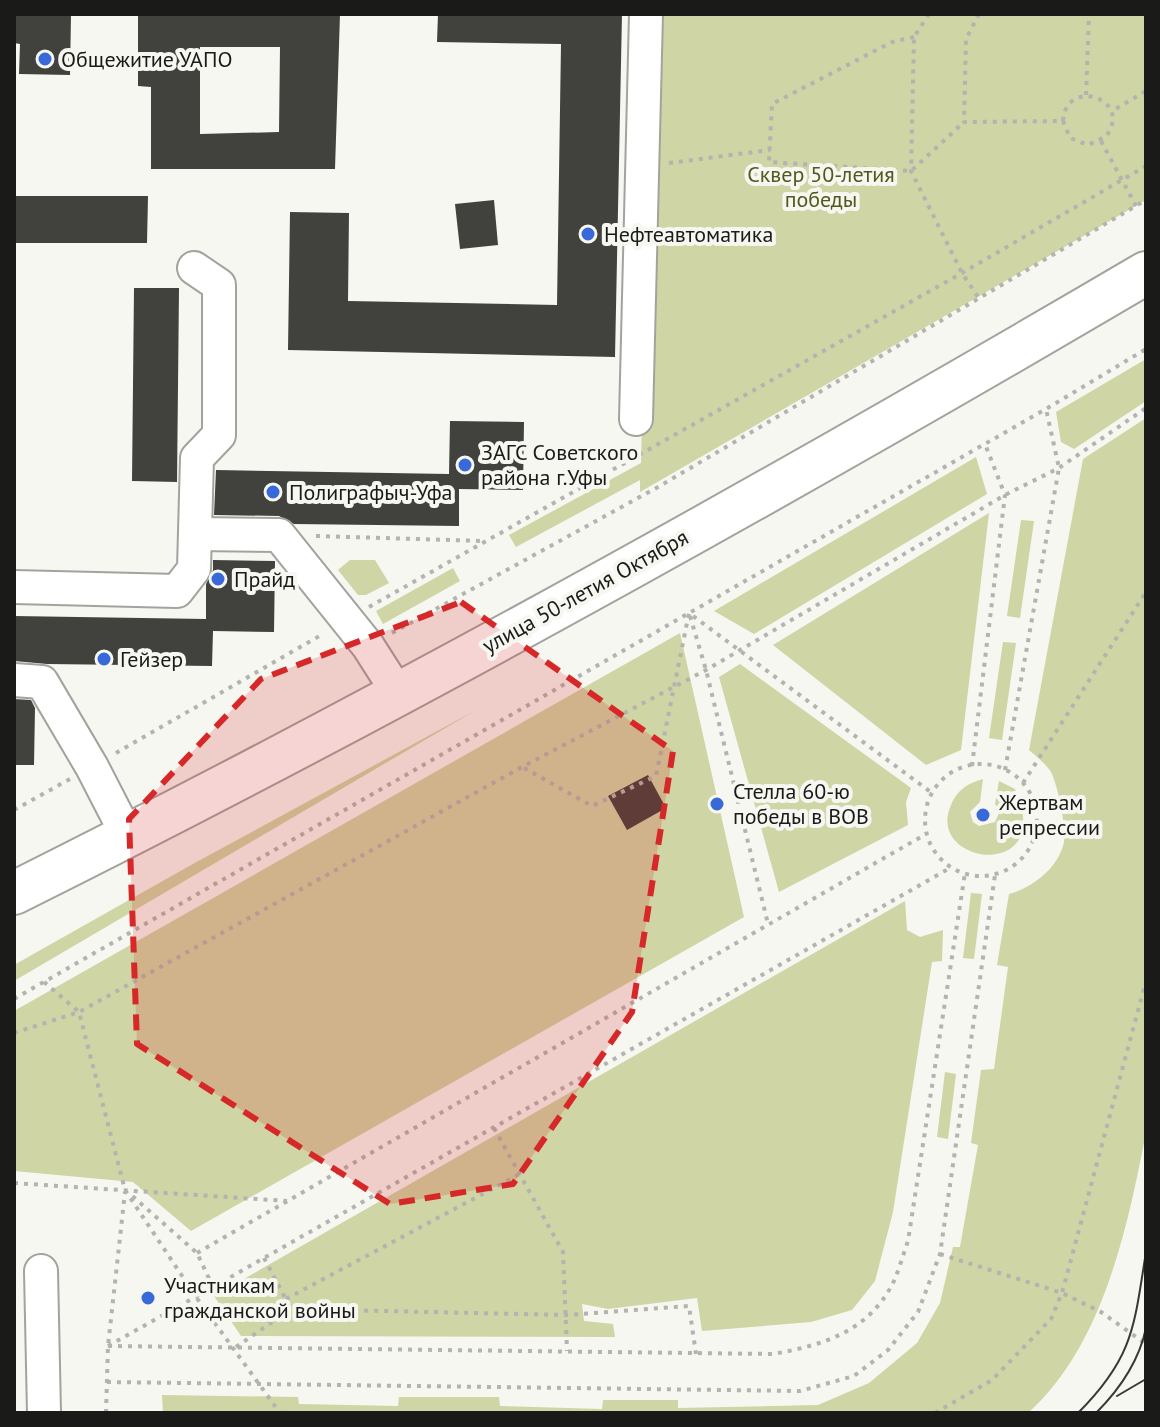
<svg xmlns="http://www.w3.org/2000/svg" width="1160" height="1427" font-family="'PT Sans',sans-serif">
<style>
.green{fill:#cfd5a4}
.building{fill:#41423d;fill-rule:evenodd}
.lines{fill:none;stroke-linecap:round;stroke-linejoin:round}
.minor-casing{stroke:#a3a39e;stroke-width:36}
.major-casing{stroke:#a3a39e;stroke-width:46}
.path{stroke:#b3b4af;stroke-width:4;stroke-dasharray:4 6;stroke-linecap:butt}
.minor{stroke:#fff;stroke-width:32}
.major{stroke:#fff;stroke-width:42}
.tram{stroke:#383835;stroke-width:2}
.marked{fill:#d62828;fill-opacity:0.2;stroke:#d62828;stroke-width:6;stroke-dasharray:16 10;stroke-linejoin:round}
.poi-dot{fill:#3969d9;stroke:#f6f7f1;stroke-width:3}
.labels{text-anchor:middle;stroke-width:8;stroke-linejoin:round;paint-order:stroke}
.poi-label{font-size:22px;fill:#1a1a18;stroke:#f6f7f1;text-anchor:start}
.park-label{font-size:22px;fill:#53581b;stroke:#f6f7f1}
.street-label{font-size:22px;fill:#1a1a18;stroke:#f6f7f1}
</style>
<rect width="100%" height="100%" fill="#f6f7f1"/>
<g class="green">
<path d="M652 14H1146V200L640 492V480L516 547 509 535 641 463Z"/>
<path d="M1146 359V401L1074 449 1061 442 1056 412Z"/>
<path d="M1146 418V1132C1128 1226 1103 1346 1028 1413H163L162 1395 298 1397 299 1404 398 1406 399 1397H499L500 1406 602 1409 603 1400H678V1408L818 1405 869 1383 917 1343 940 1303 953 1247H960L978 1145 971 1143 981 1070 994 1069 1008 967 997 965 1009 894C1031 888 1056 870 1063 846 1068 832 1058 786 1051 772 1046 764 1036 756 1029 750L1083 459Z"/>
<path d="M976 457 987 494 754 634 714 611Z"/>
<path d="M989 513 961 750 926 765 773 645Z"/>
<path d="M1021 520 1034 521 1020 618 1007 616Z"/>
<path d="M350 560H375L389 583 366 595H358L338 570Z"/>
<path d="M453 568 460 581 383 624 376 611Z"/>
<path d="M680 633 744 917 191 1231 133 1182 14 1171V1011Z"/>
<path d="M1003 642 1016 643 1002 740 989 738Z"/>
<path d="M740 664 911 788 906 802 908 825 779 892 719 677Z"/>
<path d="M476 710 14 981V965L191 865Z"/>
<path d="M983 779 980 802 970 812 973 822 979 826 995 822 1000 811 995 804 999 781 1015 789C1057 883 924 865 951 805 957 790 968 783 983 779Z"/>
<path d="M971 893 982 894 974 959 963 958Z"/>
<path d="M905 901 907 930 920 937 943 930 942 961 932 962 893 1212 875 1281 852 1310 811 1322 702 1331 697 1298 608 1309 582 1304 584 1321 613 1324 615 1337 241 1336 214 1296Z"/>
<path d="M945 1072 956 1074 948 1139 937 1137Z"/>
</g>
<g class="building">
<path d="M14 14H71L70 75 19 74 20 44 14 43Z"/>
<path d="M138 14H340L335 169H151V87L138 86ZM200 47H280L279 132 200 134Z"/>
<path d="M438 14H622L615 357 288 350 290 212 349 213 348 301 557 305 561 44 437 42Z"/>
<path d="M14 196H148L147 243H14Z"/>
<path d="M494 200 498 245 460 249 455 204Z"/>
<path d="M134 288H179L177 482 132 481Z"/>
<path d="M450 421 524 422 523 490 459 489V526L294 524 279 516 214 515 216 470 449 474Z"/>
<path d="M213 560 275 561 274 632 213 631 212 666 47 664 14 661V616L206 619V584L213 570Z"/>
<path d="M14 699 31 700 35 708 34 765H14Z"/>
<path d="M648 775 666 808 627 830 608 796Z"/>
</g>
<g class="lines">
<defs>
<g id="minor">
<path d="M636 419 646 14"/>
<path d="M195 534 279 535 368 646 398 693"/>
<path d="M14 587 177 591 194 569 197 458 219 435V285L194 268"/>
<path d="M14 680 42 682 92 767 127 835"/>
<path d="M41 1271 44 1413"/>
</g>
<path id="major" d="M14 893C399 701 775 491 1146 273"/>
</defs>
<use href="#minor" class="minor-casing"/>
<use href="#major" class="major-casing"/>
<g class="path">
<path d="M929 14 914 37 911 171 962 273 978 297"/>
<path d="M979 14 966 39 964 122 1063 121 1070 138 1088 145 1107 136 1113 122 1112 111 1146 91"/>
<path d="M914 37 892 42 772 104 769 162 911 171 964 122"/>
<path d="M1086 95 1089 14"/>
<path d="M1063 121C1064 92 1098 88 1112 111"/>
<path d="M1101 141 1136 206"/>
<path d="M669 163 770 150"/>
<path d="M316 536 484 541"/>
<path d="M369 607 962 273 1146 166"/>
<path d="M690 616 706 670 768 924"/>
<path d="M392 633 658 487 1146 200"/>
<path d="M116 753 323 634"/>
<circle cx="981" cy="820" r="56"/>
<path d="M972 766 1005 495 985 444"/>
<path d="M524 768 592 806 656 776 689 613 932 793"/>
<path d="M1005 770 1059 468 1046 409"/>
<path d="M1023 783 1146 592"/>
<path d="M14 810 70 779"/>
<path d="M44 982 79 1012 125 1190 196 1297 280 1413"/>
<path d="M14 999 1046 409 1146 349"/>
<path d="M14 1033 79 1012 522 767 706 670 1005 495 1059 468 1146 408"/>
<path d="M494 1128 563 1252 567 1351"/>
<path d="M14 1183 287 1201"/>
<path d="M197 1253 926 834"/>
<path d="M940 1254 1062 1293 1101 1312 1146 1344"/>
<path d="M264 1258 291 1309"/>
<path d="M213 1287 950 868"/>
<path d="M286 1299 520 1174"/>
<path d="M108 1346 773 1354C823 1345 868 1332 893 1283 899 1270 903 1255 908 1241L965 873"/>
<path d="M108 1346 213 1287 197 1253 130 1194"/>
<path d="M236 1347 291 1309 567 1315 689 1306 696 1354"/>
<path d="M107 1382 800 1391 854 1376 888 1350 918 1312 940 1254 995 875"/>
<path d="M106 1413 108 1346 125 1192"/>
<path d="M935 1413 992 1380 1051 1319 1062 1293 1146 981"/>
</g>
<use href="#minor" class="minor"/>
<use href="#major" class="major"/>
<g class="tram">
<path d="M1117 1396 1146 1379"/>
<path d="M1078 1413C1134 1357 1134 1326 1146 1252"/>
<path d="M1096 1413C1120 1389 1139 1361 1146 1328"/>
</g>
</g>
<path class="marked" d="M461 602 673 751 632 1012 513 1184 390 1204 137 1044 129 819 261 679Z"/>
<g class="poi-dot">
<circle cx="45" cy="59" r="8"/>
<circle cx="588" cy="234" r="8"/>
<circle cx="465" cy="465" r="8"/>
<circle cx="273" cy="492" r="8"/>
<circle cx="218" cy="579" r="8"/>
<circle cx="104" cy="659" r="8"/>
<circle cx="717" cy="804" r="8"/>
<circle cx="983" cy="815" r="8"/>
<circle cx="148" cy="1298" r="8"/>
</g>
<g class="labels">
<g class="poi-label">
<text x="61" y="67">Общежитие УАПО</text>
<text x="604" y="242">Нефтеавтоматика</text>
<text x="481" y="460">ЗАГС Советского<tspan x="481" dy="25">района г.Уфы</tspan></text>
<text x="289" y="500">Полиграфыч-Уфа</text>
<text x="234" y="587">Прайд</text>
<text x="120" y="667">Гейзер</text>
<text x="733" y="799">Стелла 60-ю<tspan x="733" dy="25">победы в ВОВ</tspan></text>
<text x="999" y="810">Жертвам<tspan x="999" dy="25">репрессии</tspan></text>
<text x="164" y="1293">Участникам<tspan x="164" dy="25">гражданской войны</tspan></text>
</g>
<g class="park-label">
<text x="821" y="182">Сквер 50-летия<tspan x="821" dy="25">победы</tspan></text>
</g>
<g class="street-label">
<text transform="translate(585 591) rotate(-29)" y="8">улица 50-летия Октября</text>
</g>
</g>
<rect width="1160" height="1427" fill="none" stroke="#1a1a18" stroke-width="32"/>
</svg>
